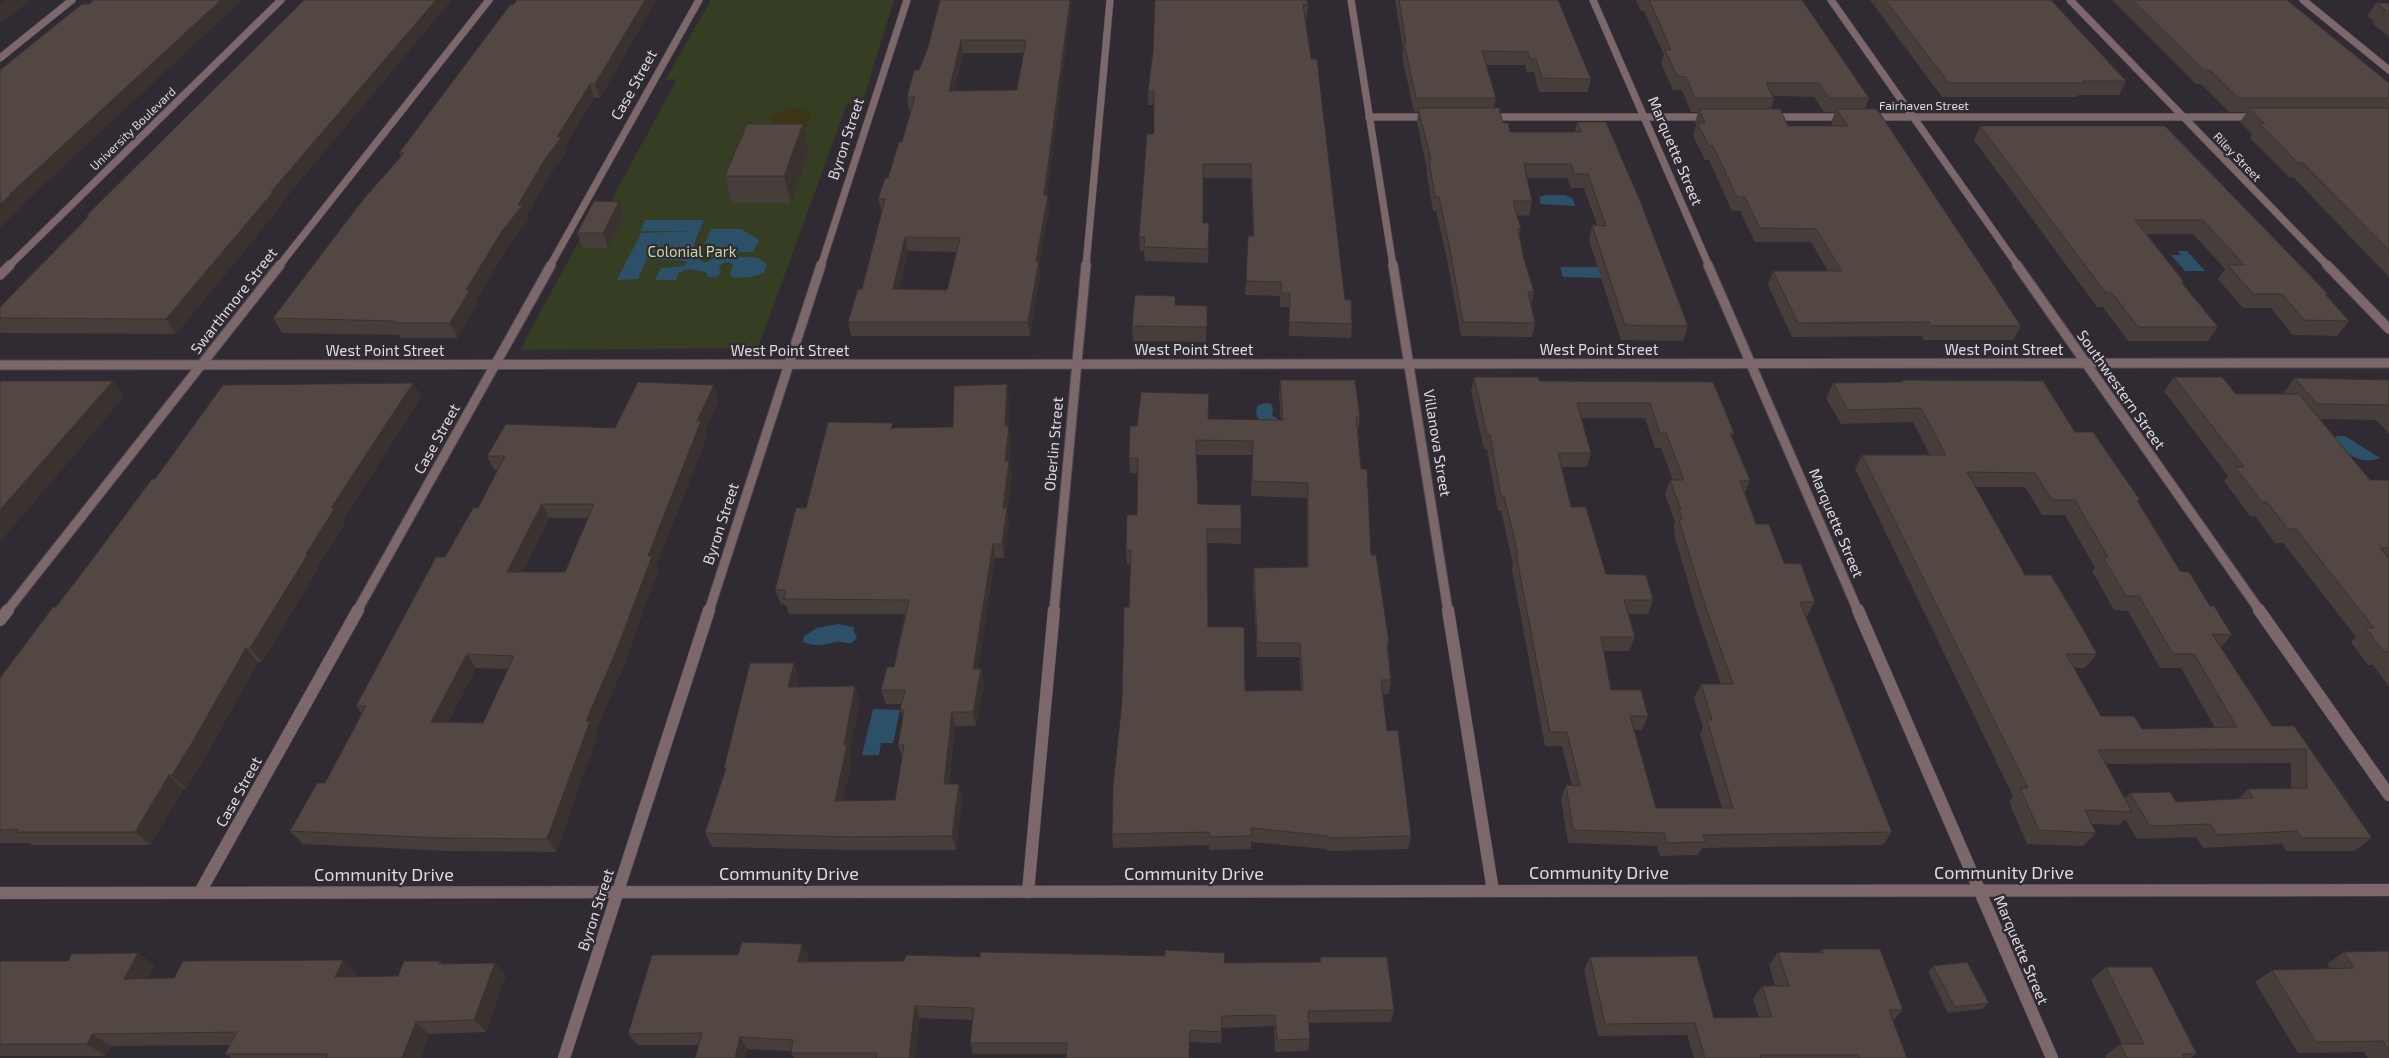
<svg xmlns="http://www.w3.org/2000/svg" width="2389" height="1058" font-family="'Exo 2',sans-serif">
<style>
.green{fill:#353d22}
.sand{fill:#3c3414}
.water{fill:#2b5068}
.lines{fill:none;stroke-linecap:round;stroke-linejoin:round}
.minor-far2-casing{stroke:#4c464f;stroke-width:8}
.minor-far1-casing{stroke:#4c464f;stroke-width:11}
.minor-casing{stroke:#4c464f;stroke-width:13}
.minor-far2{stroke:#7c676a;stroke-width:7}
.minor-far1{stroke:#7c676a;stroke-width:9}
.minor{stroke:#7c676a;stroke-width:12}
.wall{fill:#473d3a;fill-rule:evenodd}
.shaded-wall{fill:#3a322f}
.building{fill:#534743;stroke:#3a322f;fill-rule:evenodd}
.labels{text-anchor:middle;stroke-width:4.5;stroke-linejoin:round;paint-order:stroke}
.far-street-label{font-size:12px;fill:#dedae0;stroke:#302a33}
.street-label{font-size:15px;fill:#dedae0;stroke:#302a33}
.park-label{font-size:15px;fill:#c6d897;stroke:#302a33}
.near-street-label{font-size:18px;fill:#dedae0;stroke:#302a33}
</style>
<rect width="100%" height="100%" fill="#302a33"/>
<path class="green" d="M711 0H894L863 101 847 104 758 348 520 350 594 213 605 212 677 79 665 80Z"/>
<path class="sand" d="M795 108 808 110 811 118 807 127 792 130 774 128 769 118 781 111Z"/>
<g class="water">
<path d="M1546 195H1565L1572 198 1575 206 1541 204 1539 197Z"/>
<path d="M645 220H704L694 244 700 260 705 263 714 258 708 255 705 242 711 229H741L759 240 753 252H739L734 255 737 257C749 257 758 255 767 265L764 273 751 277 733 278 730 273 733 266 729 262 723 263 719 267 721 273 716 277H708L706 272 687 269 679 273 676 280H655L661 268 685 266 687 261 647 259 638 279 617 280 641 233 693 231H640Z"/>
<path d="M2177 251H2187L2205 271H2185L2171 255H2181Z"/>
<path d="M1560 267H1599L1603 278 1563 277Z"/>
<path d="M1265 403 1271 404 1273 409 1272 415 1279 420 1280 425 1261 423 1256 414 1257 406Z"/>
<path d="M2336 436H2345L2380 458C2361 466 2345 453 2333 440Z"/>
<path d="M838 624 854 627V632L857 637C851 648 844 640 835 642 823 645 816 647 803 642L804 636 817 628Z"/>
<path d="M873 709 900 710 893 743H881L879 755H862Z"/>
</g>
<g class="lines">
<defs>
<g id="minor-far2">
<path d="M1351 0 1393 266"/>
<path d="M1593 0 1709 266"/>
<path d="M1831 0 2018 266"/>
<path d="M2070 0 2328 266"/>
<path d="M2303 0 2389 70"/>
<path d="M0 58 72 0"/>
<path d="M1369 117H1431"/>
<path d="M1488 117H1708"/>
<path d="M1770 117H1846"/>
<path d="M1870 117H2256"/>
<path d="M9 266 281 0"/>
<path d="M279 266 489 0"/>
<path d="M550 266 699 0"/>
<path d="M821 266 907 0"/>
<path d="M1086 266 1110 0"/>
</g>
<g id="minor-far1">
<path d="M1393 265 1448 611"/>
<path d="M1708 265 1858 611"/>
<path d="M2017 265 2260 611"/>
<path d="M2327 265 2389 329"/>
<path d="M0 275 10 265"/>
<path d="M0 365 2389 363"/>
<path d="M7 611 280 265"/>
<path d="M357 611 551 265"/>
<path d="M709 611 821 265"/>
<path d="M1054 611 1086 265"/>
</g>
<g id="minor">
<path d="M1448 610 1493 891"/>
<path d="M1858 610 2052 1058"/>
<path d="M2259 610 2389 795"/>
<path d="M0 620 8 610"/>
<path d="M200 892 358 610"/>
<path d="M1028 892 1054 610"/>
<path d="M0 893 2389 890"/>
<path d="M564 1058 709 610"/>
</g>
</defs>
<use href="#minor-far2" class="minor-far2-casing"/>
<use href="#minor-far1" class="minor-far1-casing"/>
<use href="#minor" class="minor-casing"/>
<use href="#minor-far2" class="minor-far2"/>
<use href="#minor-far1" class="minor-far1"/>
<use href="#minor" class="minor"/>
</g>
<g class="wall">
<path d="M517 0H656L600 98H594L565 146 567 151 551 173 527 214 529 219 509 245 476 301 477 304 457 338H401L400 335 282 333 273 318 401 157 399 153Z"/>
<path d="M940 0H1072L1047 195 1049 209 1039 265 1040 275 1030 336H851L848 322 862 289 882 213 878 199 888 178 902 142 911 110H909L907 97 919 70 928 47ZM963 53H1024L1017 90 954 91ZM908 251 957 252 947 290 899 289Z"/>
<path d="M1155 0 1308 5 1307 17H1305L1345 300 1352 324 1351 338 1289 336V307H1280V296L1245 295 1246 281 1253 236 1251 178H1203V223H1209L1208 263 1145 261 1144 251H1140L1139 237 1154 134V105H1148V91L1153 52Z"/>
<path d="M1395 0H1558L1591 79 1588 92H1539L1534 72H1527L1525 65H1486L1496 98 1494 108 1510 132H1575L1577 122 1688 326 1683 341 1621 340 1589 240 1592 225H1597L1584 188H1571L1567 178H1527L1532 201 1529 216 1517 215 1521 229 1519 236 1524 259 1534 292 1531 305 1535 323 1532 337 1461 336 1447 259 1436 211H1433L1427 175V169L1417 122 1418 112H1414L1402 56 1403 48Z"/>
<path d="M1636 0H1802L1869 98 1865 109 2021 326 2013 340H1924L1922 336 1792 337 1768 285 1773 271H1828L1811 242H1755L1740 211H1732L1709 160H1705L1693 136 1696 125 1695 122 1698 112H1691L1682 90H1673L1661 63 1664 55 1644 11H1641ZM1773 96 1814 97 1824 112H1835L1831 122 1833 126H1788L1771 109 1774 98Z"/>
<path d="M1870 0H2051L2126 81 2119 95H2078L2077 97H1942Z"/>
<path d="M2112 0H2287L2389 83V277L2293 177H2289L2250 138 2252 134 2240 122 2247 112H2229L2201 84H2196Z"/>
<path d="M2376 3H2389V37L2373 24 2374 22 2367 16Z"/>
<path d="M803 124 809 150 791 203H732L725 176Z"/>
<path d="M1980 126H2165L2328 294 2326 296 2349 321 2337 336 2293 335 2271 308H2243L2218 279 2225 269 2193 234H2147L2184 282 2183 284 2218 327 2208 341H2128L2103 307H2097L1974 140Z"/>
<path d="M280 205 281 206 176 334 1 333 0 332V307L88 218 86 216Z"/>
<path d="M624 217 608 248H583L577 233Z"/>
<path d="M1175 305 1207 306 1206 342 1133 341 1132 326Z"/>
<path d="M1474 377 1539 381 1713 382 1734 433 1732 437 1750 480 1745 493 1756 524 1784 563 1815 602 1807 616H1806L1892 832 1883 845 1702 848 1698 855 1660 856 1657 846 1568 843 1561 799 1566 785H1572L1562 746H1545L1512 569 1513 564 1501 511H1498L1487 449H1484L1471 391ZM1581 418H1645L1655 448H1661L1673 480H1670L1665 494 1675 522 1673 525 1675 530 1674 534 1697 613 1721 684H1701L1694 698 1703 728 1700 734 1722 808H1656L1634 730H1642L1648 716 1611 690 1604 651H1629L1635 637 1628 614H1648L1653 600 1606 574 1571 507 1562 467H1587L1591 453Z"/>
<path d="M2174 377 2236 394H2285L2284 392 2295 378 2389 380V434L2376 420 2319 419 2370 480H2389V687L2373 665H2368L2351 642 2356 637 2283 543H2275L2255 516H2250L2224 481 2228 476 2164 391Z"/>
<path d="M1280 380 1360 417 1358 432 1361 469 1371 555 1389 642 1388 648 1391 680 1389 694H1383L1387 731 1411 836 1408 849 1326 851V849L1251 842V849L1209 850V845L1113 848 1112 834 1129 607 1130 564H1127L1126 550 1137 515 1138 473H1130L1129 458 1137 426 1208 419 1281 420 1279 395ZM1197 455H1252L1251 496 1307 498V567L1254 568 1253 582 1257 657H1299L1301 690 1245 691 1208 627 1207 543 1241 544V529L1198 504Z"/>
<path d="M1902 380 2075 432 2140 500 2138 503 2180 571 2210 606 2232 635 2221 647 2272 726H2294L2372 838 2355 851H2286L2282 844 2203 848 2196 837 2137 839 2125 819 2119 825 2092 824 2096 833 2083 846 2027 844 2009 802 2013 796 1855 469 1862 455H1930L1913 422 1841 424 1826 398 1833 383 1901 382ZM1975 487H2025L2042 515H2065L2095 568 2092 571 2114 610 2128 611 2160 668H2181L2215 728 2142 729 2101 716 2074 668H2085L2097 654 2025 575ZM2291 763V788L2248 789 2238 799 2176 802 2130 793 2125 798 2106 764Z"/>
<path d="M413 383 421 397 343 520 345 523 317 567 318 569 262 662H258L203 761 186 789H183L150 845H32L29 843H0V678L155 479Z"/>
<path d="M1009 398 1008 426 1011 441 1009 461 1012 476 1007 511 1009 523 1004 558H995L978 669H981L984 683 976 726H955L949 784 962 798 956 850H855L712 847 705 833 725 770 724 768 799 678 797 687 860 700 850 752 852 759 843 801 895 800 902 758 898 745 903 717 900 710 902 704H886L881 690 894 667 905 614H789L786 605 781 604 775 590 806 508 894 428 953 427Z"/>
<path d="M719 399 705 431 707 436 656 566 658 570 625 662 596 731 598 734 556 852 450 851 303 844 290 831 325 783 362 714 356 706 445 557 478 508 498 470H494L487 456 615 428ZM549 518H588L565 572H522ZM476 668 508 669 483 723 448 722Z"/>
<path d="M1822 949 1903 1010 1893 1021 1907 1058H1694L1687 1035 1598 1036 1584 970 1590 957 1714 1018 1759 1017 1753 999 1762 986H1775L1769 965 1778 952 1819 953Z"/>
<path d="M2389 951V1058H2368L2364 1052 2298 1053 2255 982 2272 970 2330 969 2327 964 2344 952Z"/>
<path d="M138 953 155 966 148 978H174L343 960 356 973 355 976H398L440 961 442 964 506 976 486 1032 429 1034 420 1058H231L225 1054 230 1045 110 1046 105 1056H0V961H68Z"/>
<path d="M738 955 808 956 807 962 904 961 980 957 1224 963 1320 962V957L1394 1010 1391 1022 1308 1023 1310 1039 1308 1051 1275 1052 1274 1026 1222 1028 1221 1043 1190 1042 1066 1054H973L970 1043 972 1020 920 1018 915 1058H794L791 1053V1051L748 1049 698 1045H638L628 1034Z"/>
<path d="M1933 966 1989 1003 1982 1009 1948 1013 1928 972Z"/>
<path d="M2106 967 2197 1054 2191 1058H2106L2105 1056 2120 1044H2122L2091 980Z"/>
</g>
<g class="shaded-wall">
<path d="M4 0H31L0 24V3Z"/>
<path d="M221 0H242L20 207 21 208 0 228V204L9 195Z"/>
<path d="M436 0H452L280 205 281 206 176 334 166 319 271 192Z"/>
<path d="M645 0H656L600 98 595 84Z"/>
<path d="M1070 0H1072L1046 204 1048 195 1049 209 1039 265 1040 275 1030 336 1028 322Z"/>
<path d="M961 40 963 53 951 104 949 91Z"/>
<path d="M590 84 594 98 565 146 567 151 551 173 527 214 529 219 509 245 476 301 477 304 457 338 450 323 466 290 518 205 557 137Z"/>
<path d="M803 124 809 150 791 203 784 176Z"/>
<path d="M619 202 624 217 608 248 603 233Z"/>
<path d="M905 237 908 251 896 304 893 289Z"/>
<path d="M113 381 125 396 0 542V510Z"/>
<path d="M413 383 421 397 343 520 345 523 317 567 318 569 262 662 250 648 331 508Z"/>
<path d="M1007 384 1009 398 1008 441 1005 426Z"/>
<path d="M714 385 719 399 705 431 707 436 656 566 658 570 625 662 596 731 598 734 556 852 547 839 586 721 697 421Z"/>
<path d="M1009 426 1011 441 1007 476 1005 461Z"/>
<path d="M1009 461 1012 476 1007 511 1009 523 1004 558 1002 544 1003 508Z"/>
<path d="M542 504 549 518 515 586 507 572Z"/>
<path d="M993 544 995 558 976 683 973 669Z"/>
<path d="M246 648 258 662 203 761 186 789 172 775Z"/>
<path d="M467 654 476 668 441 736 431 722Z"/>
<path d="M794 663 799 678 793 701 788 687Z"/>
<path d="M981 669 984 683 976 726 973 712Z"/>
<path d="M855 686 860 700 850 752 852 759 840 815 835 801 844 745Z"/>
<path d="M952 712 955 726 947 798 944 784Z"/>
<path d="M169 775 183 789 150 845 135 832Z"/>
<path d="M959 784 962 798 956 850 952 836Z"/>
<path d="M802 944 808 956 804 974 798 962Z"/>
<path d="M138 953 155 966 141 991 124 979Z"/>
<path d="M343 960 356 973 349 989 335 977Z"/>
<path d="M495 963 506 976 486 1032 474 1020Z"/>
<path d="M915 1006 920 1018 915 1058H909Z"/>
<path d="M416 1022 429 1034 420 1058H402Z"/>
<path d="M92 1034 110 1046 105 1056 87 1044Z"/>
<path d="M740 1037 748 1049 745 1058H735Z"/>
</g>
<g class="building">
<path d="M94 0H221L9 195H11L0 204V70L82 4H89Z"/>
<path d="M304 0H436L271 192H273L166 319 0 318V307L89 216H86Z"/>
<path d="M517 0H645L595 84H590L557 137H562L545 159 518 205H523L502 231 466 290H470L450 323H393L395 321 273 318 362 201 404 153H399L510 5H513Z"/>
<path d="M940 0H1070L1044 195H1048L1036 261H1039L1028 322H848L858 289H862L885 199H878L885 178H888L899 142H902L915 97H907L914 70H919L928 47ZM961 40H1026L1017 90 949 91ZM905 237 960 238 947 290 893 289Z"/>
<path d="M1155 0H1307L1308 5 1303 4 1311 59H1317L1345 300H1351L1352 324 1289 322 1290 293H1281V282L1246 281 1248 236H1254L1251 164H1203V223H1209L1208 249 1144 247 1145 237H1139L1147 134H1154V92L1148 91 1153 52Z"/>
<path d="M1399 0H1558L1591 79 1542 78 1536 59H1530L1528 52 1482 51 1496 98H1416L1404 43H1406Z"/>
<path d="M1649 0H1802L1869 98H1829L1819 83H1766L1774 98H1695L1686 77 1677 76 1665 50H1671Z"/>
<path d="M1885 0H2051L2126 81H2083L2084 83H1949Z"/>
<path d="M2132 0H2287L2389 83V98H2238L2210 70H2204Z"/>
<path d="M2376 3H2389V16L2382 11H2387Z"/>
<path d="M1418 108H1499L1503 123H1508L1510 132H1581L1577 122H1606L1641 203 1688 326 1625 325 1592 225 1606 226 1588 174H1574L1571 164H1524L1532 201H1513L1521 229H1518L1524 259 1534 292H1528L1535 323 1463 322 1449 245 1439 197H1435L1429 160H1431Z"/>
<path d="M2249 108H2389V250L2303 163H2298L2259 123 2265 124Z"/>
<path d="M1699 109H1780L1788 126H1848L1836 109H1877L2021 326H1931L1929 322 1798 323 1773 271H1842L1816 229 1760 228 1745 197H1737L1713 146H1709L1697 123H1705Z"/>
<path d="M747 124H803L784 176H725Z"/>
<path d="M1980 126H2165L2328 294H2325L2349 321 2304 320 2282 294H2253L2228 265H2244L2203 220H2135L2184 282H2181L2218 327H2138L2112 293H2106Z"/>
<path d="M594 201 619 202 603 233H577Z"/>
<path d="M1135 295 1175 296V305L1207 306V327L1132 326Z"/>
<path d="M1474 377H1538L1539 381 1713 382 1734 433H1730L1750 480 1740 481 1756 524H1769L1784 563 1801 564 1815 602H1800L1892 832 1703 835 1705 842 1667 843 1664 833 1573 830 1566 785 1580 786 1567 732H1550L1516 554H1518L1504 496H1501L1490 435H1487ZM1577 403H1650L1660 433H1666L1684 480H1670L1681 510H1679L1682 520H1679L1703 599 1733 684H1701L1712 720H1707L1733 808H1656L1630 716H1648L1641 690H1611L1601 637H1635L1624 600H1653L1646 575 1606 574 1586 507H1571L1558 453H1591Z"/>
<path d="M2174 377H2222L2236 394H2299L2370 480H2389V548H2380L2389 559V653L2388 652 2383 651 2366 628H2374L2296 529H2288L2267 502H2262L2235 467H2244Z"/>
<path d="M2295 378 2389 380V406L2388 405 2317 404Z"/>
<path d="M1280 380H1355L1360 417H1356L1361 469H1367L1371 555H1376L1389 642H1387L1391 680H1381L1387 731 1398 730 1411 836 1328 838V836L1251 828 1252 836 1210 837 1209 832 1112 834 1113 786 1122 701 1124 607H1129L1131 550H1126L1127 515H1137L1138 458H1129L1130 426H1137L1141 392 1209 394 1208 419 1283 420ZM1196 440 1253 441 1252 481 1308 483V567L1254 568 1257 643H1300L1303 690 1245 691 1244 627H1208L1207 529H1241V505L1198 504Z"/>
<path d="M1902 380 2043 381 2075 432H2093L2140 500H2137L2180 571 2189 572 2210 606H2214L2232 635 2212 634 2272 726H2294L2372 838H2302L2297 831 2217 835 2210 824 2150 826 2130 793 2170 792 2176 802 2253 798 2248 789 2307 788 2306 749 2098 750 2132 812 2085 810 2096 833 2039 830 2020 788H2028L1862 455H1946L1921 408 1848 410 1833 383 1903 382ZM1967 472 2035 473 2052 500H2075L2108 557H2103L2126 596H2139L2173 654H2194L2237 727 2142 729 2134 716H2101L2066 654H2097L2082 627 2051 575H2025Z"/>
<path d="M0 381H113L0 510Z"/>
<path d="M638 382 714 385 697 421H701L648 556H652L617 649 586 721H590L547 839 439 838 290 831 317 783H325L366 706H356L436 557H445L473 508H478L505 456H487L506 424 615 428ZM542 504H594L565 572H507ZM467 654 514 656 483 723 431 722Z"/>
<path d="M413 383 331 508H335L306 554H308L250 648H246L189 748 172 775H169L135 832H16L18 829 0 830V678L53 607H56L94 557 152 479H155L223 385Z"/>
<path d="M1007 384 1005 426H1009L1005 461H1009L1003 508H1007L1002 544H993L973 669H981L973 712H952L944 784H959L952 836 850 837 705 833 726 768H724L750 663H794L788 687 855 686 844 745H847L835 801 895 800 904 745H898L904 710H900L905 690H881L887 667H894L909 600 784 599 786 590H775L796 508H806L828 422 893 423 891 428 953 427 954 386Z"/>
<path d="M742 942 802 944 798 962 904 961 906 955 980 957V952L1165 956V950L1225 953 1224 963 1321 962 1320 957H1387L1394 1010 1308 1011 1310 1039 1277 1040 1275 1015 1222 1016 1221 1032 1190 1030 1189 1058H1066L1067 1043H970L974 1008 915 1006 909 1058H876L877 1053H791L793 1040 740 1037 735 1058H695L702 1033 628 1034 652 955H738Z"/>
<path d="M1822 949H1880L1903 1010H1889L1907 1058H1859L1858 1055H1760L1761 1058H1705L1695 1023 1605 1024 1590 957 1697 956 1714 1018 1772 1017 1762 986H1789L1778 952 1824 953Z"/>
<path d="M2389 951V1051L2383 1041 2316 1042 2272 970 2354 968 2344 952Z"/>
<path d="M138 953 124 979 174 978 183 961 343 960 335 977 398 976 404 961H440L438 964 495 963 474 1020 416 1022 402 1058H326L328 1054H225L237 1032 92 1034 87 1044H0V961H68L72 954Z"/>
<path d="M1967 962 1989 1003 1955 1007 1933 966Z"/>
<path d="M2106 967H2152L2197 1054H2182L2184 1058H2127L2120 1044H2144Z"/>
</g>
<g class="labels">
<g class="far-street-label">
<text x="1924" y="110">Fairhaven Street</text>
<text transform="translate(133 129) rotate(-44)" y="4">University Boulevard</text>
<text transform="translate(2237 157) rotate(46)" y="4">Riley Street</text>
</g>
<g class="street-label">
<text transform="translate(634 85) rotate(-61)" y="5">Case Street</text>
<text transform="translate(846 139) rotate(-72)" y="5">Byron Street</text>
<text transform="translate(1675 151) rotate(67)" y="5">Marquette Street</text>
<text transform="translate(234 301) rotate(-52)" y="5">Swarthmore Street</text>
<text x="1194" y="355">West Point Street</text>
<text x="1599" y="355">West Point Street</text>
<text x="2004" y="355">West Point Street</text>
<text x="385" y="356">West Point Street</text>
<text x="790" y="356">West Point Street</text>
<text transform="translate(2121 390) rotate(55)" y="5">Southwestern Street</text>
<text transform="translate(437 439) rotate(-61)" y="5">Case Street</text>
<text transform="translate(1437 443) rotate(81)" y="5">Villanova Street</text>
<text transform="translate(1054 444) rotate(-85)" y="5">Oberlin Street</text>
<text transform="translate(1836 523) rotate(67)" y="5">Marquette Street</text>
<text transform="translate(721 524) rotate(-72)" y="5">Byron Street</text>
<text transform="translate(239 792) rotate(-61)" y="5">Case Street</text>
<text transform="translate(596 910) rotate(-72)" y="5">Byron Street</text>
<text transform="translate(2021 950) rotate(67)" y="5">Marquette Street</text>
</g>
<g class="park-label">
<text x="692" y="257">Colonial Park</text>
</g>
<g class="near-street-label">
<text x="1599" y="879">Community Drive</text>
<text x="2004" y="879">Community Drive</text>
<text x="789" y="880">Community Drive</text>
<text x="1194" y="880">Community Drive</text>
<text x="384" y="881">Community Drive</text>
</g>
</g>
</svg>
